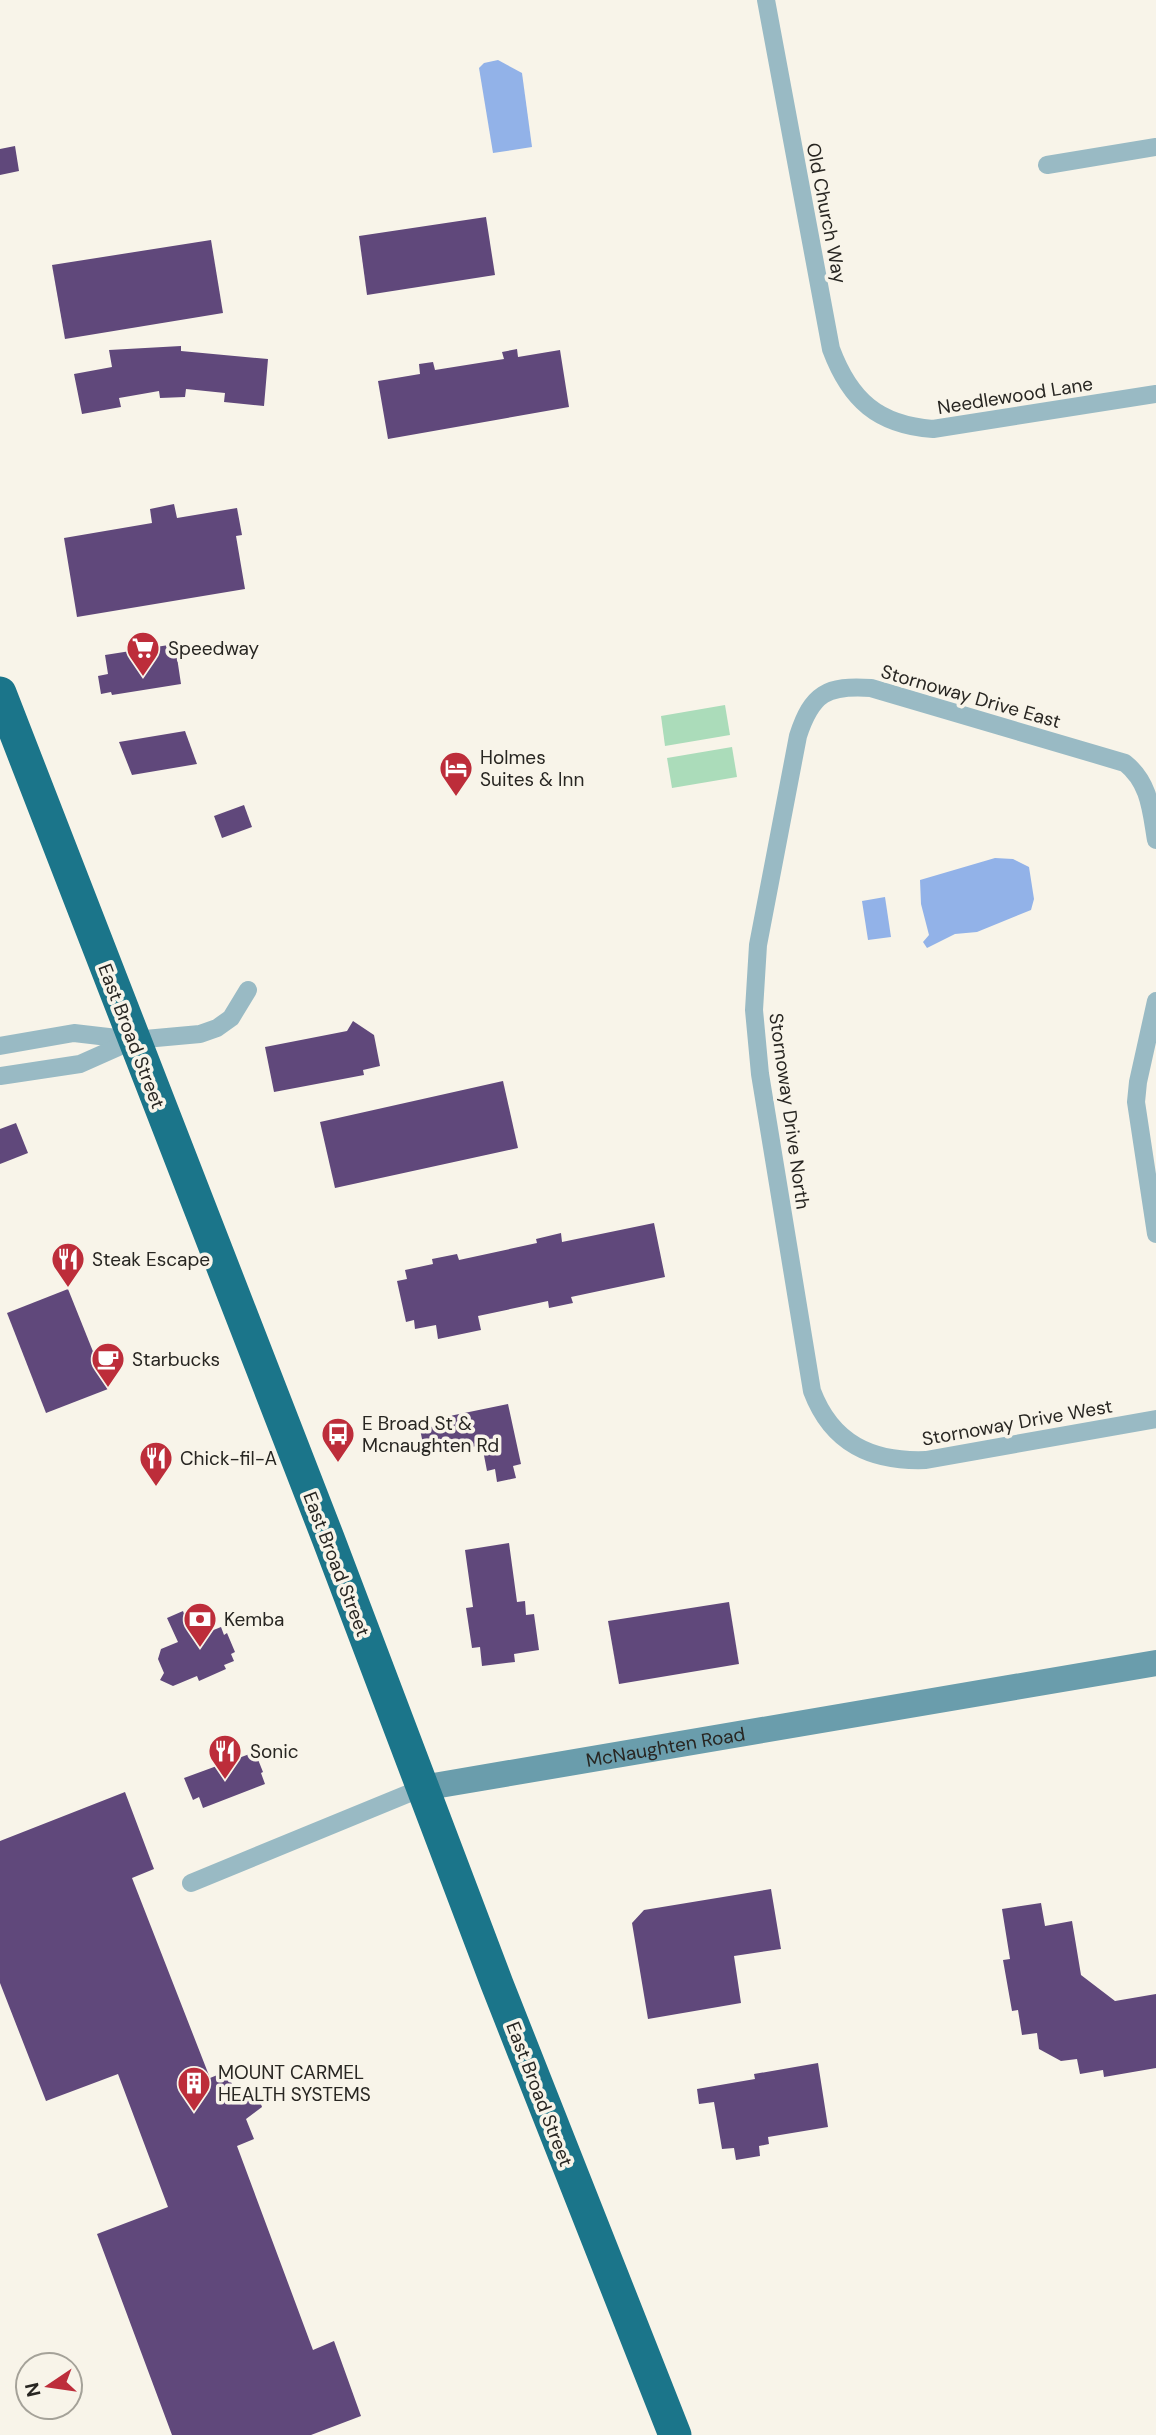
<svg xmlns="http://www.w3.org/2000/svg" width="1156" height="2435" font-family="'DM Sans',sans-serif">
<style>
.green{fill:#abdcba}
.water{fill:#92b2e8}
.building{fill:#60487b}
.lines{fill:none;stroke-linecap:round;stroke-linejoin:round}
.street{stroke:#99bac4;stroke-width:18}
.secondary{stroke:#6a9dac;stroke-width:26}
.highway{stroke:#1b758a;stroke-width:33}
.labels{text-anchor:middle;stroke-width:7;stroke-linejoin:round;paint-order:stroke}
.street-label{font-size:19px;fill:#282622;stroke:#f8f4e9}
.poi-label{font-size:19px;fill:#282622;stroke:#f8f4e9;text-anchor:start}
</style>
<rect width="100%" height="100%" fill="#f8f4e9"/>
<g class="green">
<path d="M725 705 730 735 665 746 661 716Z"/>
<path d="M732 747 737 777 672 788 667 758Z"/>
</g>
<g class="water">
<path d="M498 60 522 73 532 147 493 153 479 68 484 63Z"/>
<path d="M995 858 1013 859 1029 867 1034 899 1031 910 977 932 955 934 927 948 923 942 929 935 921 904 920 880Z"/>
<path d="M885 897 891 937 868 940 862 901Z"/>
</g>
<g class="building">
<path d="M15 146 19 171 0 175V149Z"/>
<path d="M486 217 495 275 367 295 359 236Z"/>
<path d="M211 240 223 313 65 339 52 265Z"/>
<path d="M181 346V351L268 359 264 406 224 402 225 393 186 389 185 397 160 398 159 391 119 398 121 407 82 414 74 374 112 367 109 350Z"/>
<path d="M517 349 518 357 560 350 569 407 388 439 378 381 420 374 419 364 433 362 435 370 504 359 502 352Z"/>
<path d="M174 504 177 518 237 508 242 535 236 536 245 589 77 617 64 538 152 523 150 509Z"/>
<path d="M175 644 181 684 112 695 111 692 101 694 98 676 108 674 105 655Z"/>
<path d="M185 731 197 764 132 775 119 742Z"/>
<path d="M244 805 252 827 222 838 214 816Z"/>
<path d="M353 1021 374 1035 380 1066 363 1070 364 1075 274 1092 265 1047 347 1031Z"/>
<path d="M503 1081 518 1148 335 1188 320 1122Z"/>
<path d="M16 1123 28 1153 0 1164V1129Z"/>
<path d="M654 1223 665 1277 571 1297 573 1303 549 1308 548 1301 478 1316 481 1330 438 1339 436 1325 415 1329 414 1320 406 1322 397 1281 407 1279 405 1270 433 1264 432 1259 457 1254 459 1260 537 1243 536 1239 561 1233 562 1242Z"/>
<path d="M68 1289 108 1389 46 1413 7 1313Z"/>
<path d="M508 1404 521 1464 513 1466 516 1478 497 1482 495 1469 487 1471 482 1445 441 1453 440 1446 424 1449 420 1429 436 1426 435 1419Z"/>
<path d="M509 1543 517 1602 525 1601 526 1615 534 1614 539 1650 514 1654 515 1662 482 1666 480 1647 472 1648 466 1608 473 1607 465 1550Z"/>
<path d="M729 1602 739 1664 619 1684 608 1621Z"/>
<path d="M183 1611 191 1633 209 1625 211 1631 221 1627 224 1635 227 1633 235 1652 231 1654 234 1661 224 1665 226 1669 199 1681 197 1676 173 1686 160 1680 164 1673 158 1659 161 1649 178 1642 167 1618Z"/>
<path d="M255 1752 263 1772 261 1773 265 1784 203 1808 199 1797 193 1800 184 1778Z"/>
<path d="M125 1792 154 1869 132 1878 210 2078 227 2071 235 2092 256 2090 262 2107 246 2119 254 2139 237 2146 313 2350 334 2341 361 2416 311 2435H172L97 2234 168 2207 118 2074 46 2101 0 1983V1841Z"/>
<path d="M771 1889 781 1949 734 1956 741 2003 648 2019 632 1923 644 1910Z"/>
<path d="M1041 1903 1045 1926 1072 1921 1081 1975 1115 2001 1156 1994V2068L1104 2077 1103 2070 1080 2074 1077 2059 1061 2061 1039 2049 1037 2033 1022 2035 1018 2010 1012 2011 1003 1960 1010 1959 1002 1909Z"/>
<path d="M818 2063 828 2127 768 2137 769 2144 759 2146 760 2156 736 2160 734 2148 722 2149 714 2102 699 2104 697 2089 755 2079 754 2074Z"/>
</g>
<g class="lines">
<g class="street">
<path d="M766 0 831 349C850 400 878 425 933 429L1156 394"/>
<path d="M1047 165 1156 147"/>
<path d="M1156 840C1151 811 1150 783 1125 763L871 688C827 685 812 693 798 736L758 945 754 1010 760 1074 812 1391C832 1444 872 1462 926 1460L1156 1419"/>
<path d="M1156 1001 1138 1082 1136 1102 1156 1234"/>
<path d="M0 1046 74 1033 134 1040 200 1034 217 1028 231 1018 248 990"/>
<path d="M0 1076 80 1064 134 1040"/>
<path d="M191 1883 422 1788"/>
</g>
<path class="secondary" id="s1" d="M422 1788 1156 1663"/>
<path class="highway" d="M0 693 328 1538 497 1984 675 2435"/>
</g>
<defs>
<symbol id="supermarket-pin" viewBox="-11 -11 22 30"><path d="M0 17L-7.5 6A9.5 9.5 0 1 1 7.5 6Z" fill="#bd2d3a" stroke="#f8f4e9"/><path d="M-6-5.5h2.5l.6 2H6L4.5 2H-2.5L-4.4-4H-6ZM-1.5 3.2a1.3 1.3 0 1 0 .1 0ZM3 3.2a1.3 1.3 0 1 0 .1 0Z" fill="#fff"/></symbol>
<symbol id="hotel-pin" viewBox="-11 -11 22 30"><path d="M0 17L-7.5 6A9.5 9.5 0 1 1 7.5 6Z" fill="#bd2d3a" stroke="#f8f4e9"/><path d="M-6-4.5h1.5V1H6V5H4.5V3h-9V5H-6ZM-4 0a1.8 1.8 0 1 1 3.6 0ZM.5 0V-2.5h3Q6-2.5 6 0Z" fill="#fff"/></symbol>
<symbol id="restaurant-pin" viewBox="-11 -11 22 30"><path d="M0 17L-7.5 6A9.5 9.5 0 1 1 7.5 6Z" fill="#bd2d3a" stroke="#f8f4e9"/><path d="M-5-6h1v4h1v-4h1v4h1v-4h1v5L-1.5 .5V6h-2V.5L-5-1ZM5-6V6H3V1.5H1.5Q1.5-4 5-6Z" fill="#fff"/></symbol>
<symbol id="cafe-pin" viewBox="-11 -11 22 30"><path d="M0 17L-7.5 6A9.5 9.5 0 1 1 7.5 6Z" fill="#bd2d3a" stroke="#f8f4e9"/><path d="M-5.5-4.5H6V0H3Q3 3.5 0 3.5H-2.5Q-5.5 3.5-5.5 0ZM3-3.2v2h1.7v-2ZM-6 4.5H4V6H-6Z" fill="#fff"/></symbol>
<symbol id="bus-pin" viewBox="-11 -11 22 30"><path d="M0 17L-7.5 6A9.5 9.5 0 1 1 7.5 6Z" fill="#bd2d3a" stroke="#f8f4e9"/><path d="M-5-6H5V4H4V6H2V4H-2V6H-4V4H-5ZM-3.5-4V0h7V-4ZM-3.5 1.2v1.5H-2V1.2ZM2 1.2v1.5H3.5V1.2Z" fill="#fff"/></symbol>
<symbol id="bank-pin" viewBox="-11 -11 22 30"><path d="M0 17L-7.5 6A9.5 9.5 0 1 1 7.5 6Z" fill="#bd2d3a" stroke="#f8f4e9"/><path d="M-6-4H6V4H-6ZM0-2.3a2.3 2.3 0 1 0 0 4.6a2.3 2.3 0 1 0 0-4.6Z" fill="#fff"/></symbol>
<symbol id="building-pin" viewBox="-11 -11 22 30"><path d="M0 17L-7.5 6A9.5 9.5 0 1 1 7.5 6Z" fill="#bd2d3a" stroke="#f8f4e9"/><path d="M-4-6H4V6H1V3H-1V6H-4ZM-2.5-4.3h1.7v1.8h-1.7ZM.8-4.3h1.7v1.8H.8ZM-2.5-1h1.7V.8h-1.7ZM.8-1h1.7V.8H.8Z" fill="#fff"/></symbol>
</defs>
<g fill-rule="evenodd">
<use href="#supermarket-pin" x="124" y="629" width="38" height="52"/>
<use href="#hotel-pin" x="437" y="749" width="38" height="52"/>
<use href="#restaurant-pin" x="49" y="1240" width="38" height="52"/>
<use href="#cafe-pin" x="89" y="1340" width="38" height="52"/>
<use href="#bus-pin" x="319" y="1415" width="38" height="52"/>
<use href="#restaurant-pin" x="137" y="1439" width="38" height="52"/>
<use href="#bank-pin" x="181" y="1600" width="38" height="52"/>
<use href="#restaurant-pin" x="206" y="1732" width="38" height="52"/>
<use href="#building-pin" x="175" y="2064" width="38" height="52"/>
</g>
<g class="labels">
<g class="street-label">
<text transform="translate(827 213) rotate(79)" y="7">Old Church Way</text>
<text transform="translate(1015 395) rotate(-9)" y="7">Needlewood Lane</text>
<text transform="translate(971 696) rotate(16)" y="7">Stornoway Drive East</text>
<text transform="translate(132 1036) rotate(69)" y="7">East Broad Street</text>
<text transform="translate(790 1111) rotate(82)" y="7">Stornoway Drive North</text>
<text transform="translate(1017 1422) rotate(-10)" y="7">Stornoway Drive West</text>
<text transform="translate(337 1564) rotate(69)" y="7">East Broad Street</text>
<text dy="7" stroke="none"><textPath href="#s1" startOffset="247">McNaughten Road</textPath></text>
<text transform="translate(540 2094) rotate(69)" y="7">East Broad Street</text>
</g>
<g class="poi-label">
<text x="168" y="655">Speedway</text>
<text x="480" y="764">Holmes<tspan x="480" dy="22">Suites &amp; Inn</tspan></text>
<text x="92" y="1266">Steak Escape</text>
<text x="132" y="1366">Starbucks</text>
<text x="362" y="1430">E Broad St &amp;<tspan x="362" dy="22">Mcnaughten Rd</tspan></text>
<text x="180" y="1465">Chick-fil-A</text>
<text x="224" y="1626">Kemba</text>
<text x="250" y="1758">Sonic</text>
<text x="218" y="2079">MOUNT CARMEL<tspan x="218" dy="22">HEALTH SYSTEMS</tspan></text>
</g>
</g>
<g transform="translate(49 2386) rotate(257)"><circle r="33" fill="#f8f4e9" stroke="#a5a299" stroke-width="2"/>
<path d="M0-5L12 26L0 18L-12 26Z" fill="#bd2d3a"/>
<text y="-10" font-size="19" font-weight="bold" text-anchor="middle" fill="#282622">N</text>
</g>
</svg>
